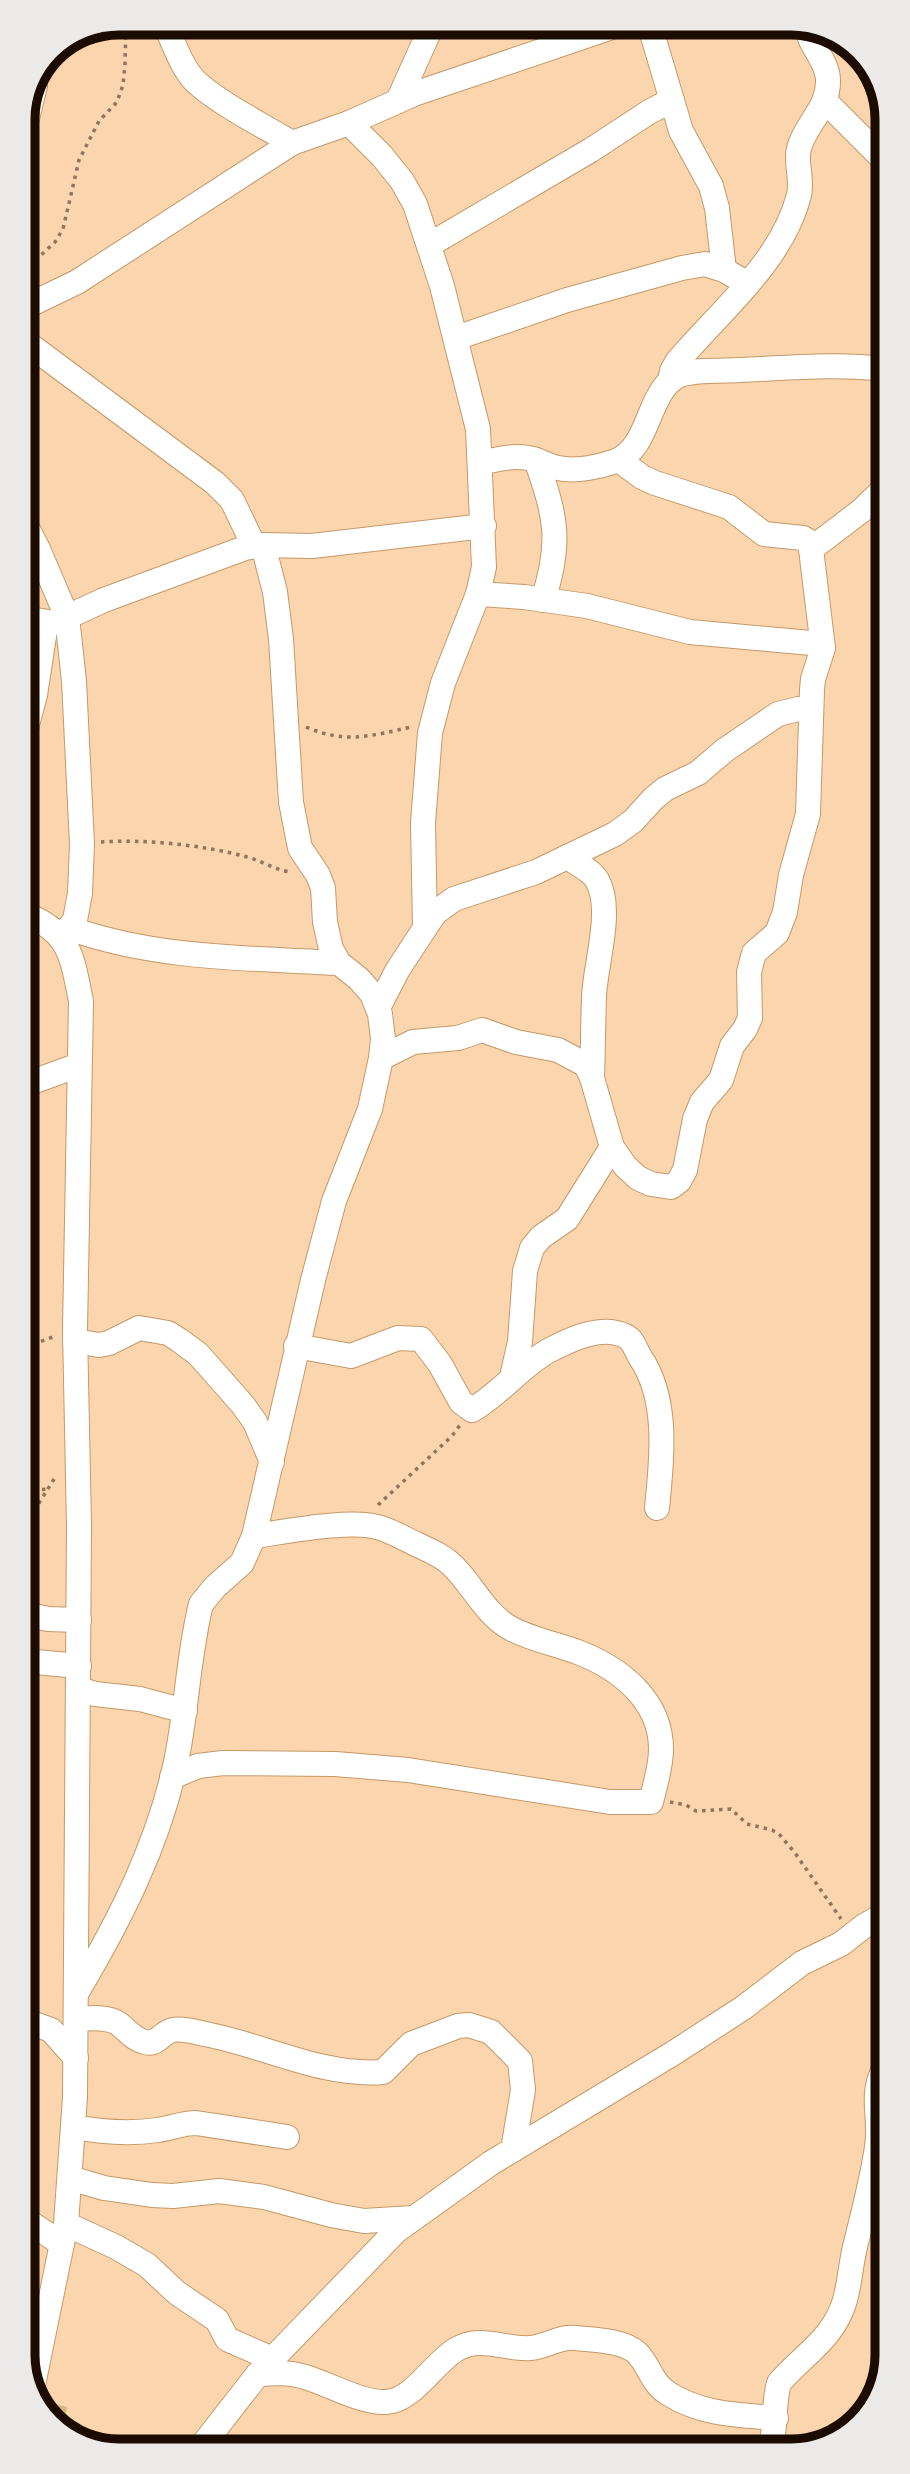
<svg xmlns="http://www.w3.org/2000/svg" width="910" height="2474" font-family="Barlow,sans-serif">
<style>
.building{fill:#cfb77a}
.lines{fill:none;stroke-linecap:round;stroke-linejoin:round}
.minor-casing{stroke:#c59967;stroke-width:26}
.path{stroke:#90755a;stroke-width:3.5;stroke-dasharray:3.5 5;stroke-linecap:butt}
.minor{stroke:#fff;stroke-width:24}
.rim{fill:none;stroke:#1c0c00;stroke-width:9}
</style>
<rect width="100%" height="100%" fill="#fbd5ad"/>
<path class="building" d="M41 2401 67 2407 62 2430 56 2428Z"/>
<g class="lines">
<defs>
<g id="minor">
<path d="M164 23C174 42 180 65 195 81 218 103 264 126 292 143"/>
<path d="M649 23 681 131 711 186 717 208 724 270"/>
<path d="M398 101 433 23"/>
<path d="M825 101 884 160"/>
<path d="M349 123 382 156 402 181 415 204 442 286 478 429 484 567 478 594 443 683 430 733 423 823 425 928"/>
<path d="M23 135 35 86"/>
<path d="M429 245 591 150 649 112 672 100"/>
<path d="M23 308 77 282 292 143 349 123 414 94 624 23"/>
<path d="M456 338 567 300 682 268 705 264 724 270 748 284"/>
<path d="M23 340 215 483 232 500 254 546"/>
<path d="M670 381 672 371 677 362C720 311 782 262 799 195 803 179 795 163 799 148 806 123 829 108 828 80 828 61 809 46 807 27"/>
<path d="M536 460C556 516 562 542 543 600"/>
<path d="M480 463C495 460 512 455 528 458 538 459 547 466 558 468 575 472 599 467 616 461 647 448 647 405 668 383 669 382 676 377 677 376 692 369 723 371 740 370 787 368 837 363 884 369"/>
<path d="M24 522 38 549 67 617 74 681 82 844 80 893 75 920 69 928 59 934"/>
<path d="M811 549 861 511 884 489"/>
<path d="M478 594 524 597 587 606 690 632 822 644"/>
<path d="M24 618 54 623 104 600 245 548 263 545 312 546 484 526"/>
<path d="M24 736 35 695 46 623"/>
<path d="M567 857C577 864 591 870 597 880 614 909 595 965 594 997 593 1024 593 1051 592 1078"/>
<path d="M24 914C71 931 72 958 81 1001L75 1330 79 1526 75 2097 66 2224 32 2390"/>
<path d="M69 928C155 959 248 958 339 963"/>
<path d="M378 1008 397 971 425 928 435 913 454 899 536 872 615 834 633 821 653 799 665 789 698 773 725 750 778 714 798 709 811 712"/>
<path d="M381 1058 413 1042 458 1038 482 1030 516 1042 558 1050 586 1065 592 1078 612 1147 625 1166 638 1178 651 1184 671 1187 679 1181 685 1170 695 1119 702 1102 721 1080 732 1046 745 1029 750 1018 749 972 754 953 777 933 785 912 791 875 808 814 812 690 813 679 823 648 811 549 808 541 803 538 764 534 729 507 655 483 642 477 619 460"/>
<path d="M24 1085 79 1065"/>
<path d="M75 1341 99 1345 109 1343 139 1328 168 1333 179 1340 198 1354 243 1405 255 1422 272 1462"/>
<path d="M296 1346 351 1356 398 1338 421 1339 440 1364 461 1402 472 1410C500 1394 520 1367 548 1351 569 1340 601 1324 625 1336 634 1340 635 1349 640 1357 669 1399 662 1459 657 1508"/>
<path d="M512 1377 520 1342 525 1271 532 1248 541 1237 567 1219 612 1147"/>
<path d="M25 1614 48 1619 79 1620"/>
<path d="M25 1661 79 1666"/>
<path d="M79 1689 95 1694 140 1699 185 1711"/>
<path d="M172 1777 198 1766 223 1763 335 1764 408 1770 610 1802H651C655 1785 661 1767 661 1749 661 1701 621 1669 580 1653 557 1644 532 1640 510 1628 485 1614 472 1584 452 1565 442 1555 428 1550 416 1544 403 1538 390 1530 377 1527 350 1519 284 1532 254 1536"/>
<path d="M880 1917 887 1948"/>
<path d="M77 1992C120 1920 158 1845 176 1762 187 1710 188 1656 201 1604L215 1587 242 1563 254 1536 313 1280 334 1201 370 1109 381 1058 383 1039 380 1014 372 994 359 979 339 963 331 949 325 922 323 888 318 875 300 848 291 802 281 639 275 592 263 545"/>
<path d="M77 2019C90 2018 108 2016 119 2024 128 2031 133 2039 145 2042 157 2046 162 2032 173 2030 183 2028 195 2032 205 2034 264 2045 323 2077 383 2072L411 2044 458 2026 469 2025 491 2032 520 2061 523 2090 513 2150"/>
<path d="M26 2021 51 2030 76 2058"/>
<path d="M74 2127C101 2132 130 2134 158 2130 171 2128 183 2123 196 2123L287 2137"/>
<path d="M70 2178 104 2188 152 2195 173 2196 219 2191 264 2197 331 2215 364 2221 413 2218"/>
<path d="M26 2220 62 2244"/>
<path d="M66 2224 116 2247 147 2265 177 2293 217 2320 227 2339 272 2359"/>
<path d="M258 2374C273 2373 290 2372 305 2377 329 2384 361 2403 386 2402 413 2401 434 2362 457 2349 481 2335 505 2350 530 2348 546 2347 559 2336 576 2338 593 2340 623 2340 637 2353 650 2366 651 2383 669 2394 703 2415 738 2415 776 2418"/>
<path d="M771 2448C776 2426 773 2404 779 2383 794 2365 814 2351 828 2333 851 2303 847 2281 855 2247 863 2214 872 2181 877 2147 882 2113 868 2096 887 2063"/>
<path d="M198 2451 258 2374 396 2231 491 2163 672 2054 743 2008 802 1963 841 1944 864 1926 887 1913"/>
</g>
</defs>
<use href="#minor" class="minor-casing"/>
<g class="path">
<path d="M23 272 55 242 63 229 79 160 99 121 117 102 123 85 125 64 126 23"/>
<path d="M306 727C345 744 371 736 411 727"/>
<path d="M101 842C146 839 203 845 247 857 263 861 276 871 292 872"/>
<path d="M25 1347 53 1337"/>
<path d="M25 1491 47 1489"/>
<path d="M378 1505 452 1436 460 1425"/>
<path d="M25 1525 56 1476"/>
<path d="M670 1802 686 1805 696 1811 731 1809 747 1824 772 1830 779 1834 795 1853 841 1919"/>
</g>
<use href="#minor" class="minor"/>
</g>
<path d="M0 0H910V2474H0ZM119 35H791A84 84 0 0 1 875 119V2355A84 84 0 0 1 791 2439H119A84 84 0 0 1 35 2355V119A84 84 0 0 1 119 35Z" fill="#ebeae9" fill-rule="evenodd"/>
<path class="rim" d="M119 35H791A84 84 0 0 1 875 119V2355A84 84 0 0 1 791 2439H119A84 84 0 0 1 35 2355V119A84 84 0 0 1 119 35Z"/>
</svg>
